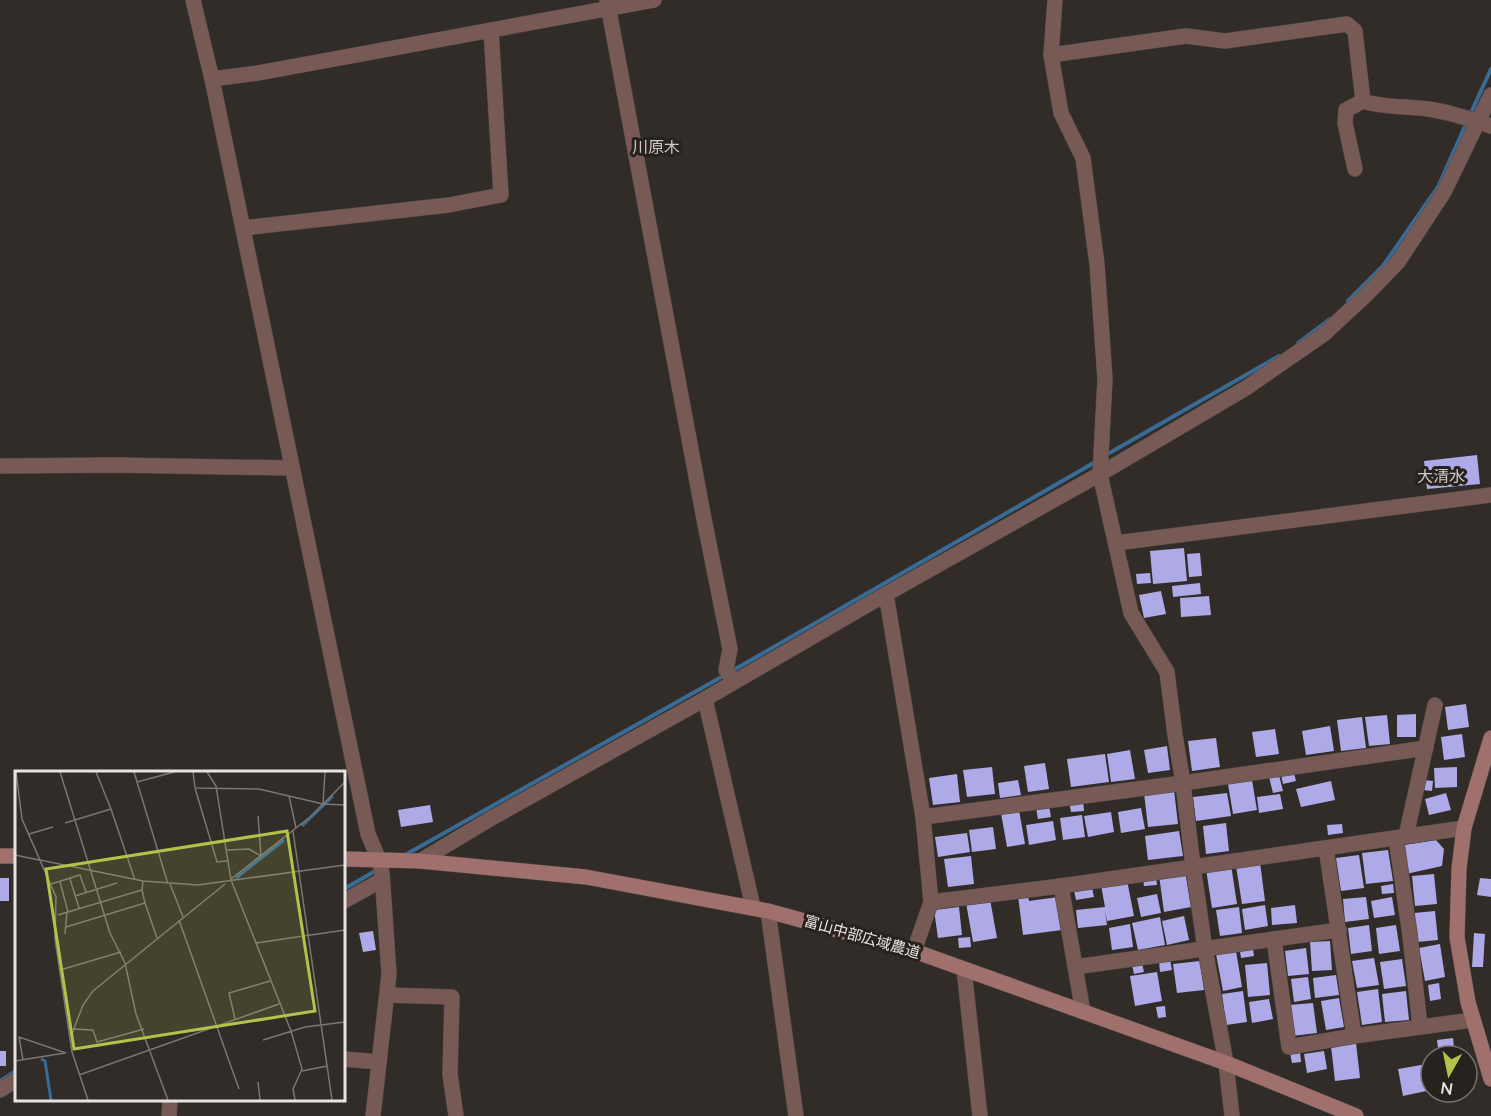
<svg xmlns="http://www.w3.org/2000/svg" width="1491" height="1116" font-family="Lato,'Noto Sans JP',sans-serif">
<style>
.lines{fill:none;stroke-linecap:round;stroke-linejoin:round}
.stream{stroke:#386c97;stroke-width:4}
.building{fill:#aea9e7}
.street-casing{stroke:#4f4946;stroke-width:16}
.secondary-casing{stroke:#4f4946;stroke-width:16}
.street{stroke:#775956;stroke-width:15}
.secondary{stroke:#a0716c;stroke-width:15}
.labels{text-anchor:middle;stroke-width:6;stroke-linejoin:round;paint-order:stroke}
.street-label{font-size:15px;fill:#e8e4e2;stroke:#28221f}
.neighbourhood-label{font-size:16px;fill:#cec7c2;stroke:#28221f}
.inset-river{fill:none;stroke:#386c97;stroke-width:3}
.inset-road{fill:none;stroke:#7b7672;stroke-width:1.5}
.view{fill:#b4c24a;fill-opacity:0.15;stroke:#b4c24a;stroke-width:3}
.inset-edge{fill:none;stroke:#e8e4e2;stroke-width:3}
</style>
<rect width="100%" height="100%" fill="#322c28"/>
<g class="lines">
<g class="stream">
<path d="M1470 115 1491 69"/>
<path d="M1348 301 1383 266 1438 187 1467 122"/>
<path d="M1298 343 1330 319"/>
<path d="M1106 455 1279 356"/>
<path d="M732 671 1097 461"/>
<path d="M405 855 725 675"/>
<path d="M344 889 377 870"/>
<path d="M0 1081 16 1071"/>
</g>
</g>
<g class="building">
<path d="M1477 455 1480 484 1427 489 1424 461Z"/>
<path d="M1184 548 1187 581 1153 584 1150 551Z"/>
<path d="M1200 553 1202 576 1189 577 1187 554Z"/>
<path d="M1150 573 1151 583 1137 584 1136 574Z"/>
<path d="M1200 583 1201 594 1173 597 1172 586Z"/>
<path d="M1161 591 1166 614 1144 618 1139 595Z"/>
<path d="M1209 596 1211 615 1181 617 1180 598Z"/>
<path d="M1466 704 1469 727 1448 730 1445 707Z"/>
<path d="M1416 714V737H1397V715Z"/>
<path d="M1387 715 1390 744 1369 746 1365 717Z"/>
<path d="M1362 717 1366 748 1341 751 1337 720Z"/>
<path d="M1330 726 1334 751 1306 755 1302 731Z"/>
<path d="M1275 729 1279 754 1256 757 1252 732Z"/>
<path d="M1462 734 1465 757 1444 760 1441 737Z"/>
<path d="M1216 738 1220 767 1192 771 1188 741Z"/>
<path d="M1167 746 1170 770 1148 773 1144 750Z"/>
<path d="M1130 750 1135 779 1111 782 1107 754Z"/>
<path d="M1105 754 1109 782 1071 787 1067 759Z"/>
<path d="M1045 763 1049 789 1028 792 1024 766Z"/>
<path d="M992 767 995 794 967 797 963 770Z"/>
<path d="M1457 767V787L1435 788 1434 768Z"/>
<path d="M1294 773 1296 781 1283 784 1281 775Z"/>
<path d="M957 774 960 802 933 805 929 778Z"/>
<path d="M1279 775 1283 791 1273 793 1269 777Z"/>
<path d="M1018 780 1021 795 1000 798 998 783Z"/>
<path d="M1252 780 1257 810 1233 814 1228 784Z"/>
<path d="M1424 780 1433 781 1432 791 1423 790Z"/>
<path d="M1331 781 1335 800 1301 807 1296 789Z"/>
<path d="M1174 790 1178 824 1148 827 1144 793Z"/>
<path d="M1227 793 1231 816 1196 821 1193 797Z"/>
<path d="M1446 793 1451 810 1429 815 1425 799Z"/>
<path d="M1280 794 1283 809 1259 813 1257 797Z"/>
<path d="M1083 800 1084 811 1071 812 1069 802Z"/>
<path d="M430 805 433 822 401 827 398 810Z"/>
<path d="M1049 805 1051 817 1038 819 1036 808Z"/>
<path d="M1141 808 1145 829 1121 833 1118 812Z"/>
<path d="M1019 810 1025 844 1007 847 1001 813Z"/>
<path d="M1111 812 1114 832 1088 837 1084 816Z"/>
<path d="M1082 815 1085 837 1063 840 1060 818Z"/>
<path d="M1053 821 1056 840 1029 845 1026 825Z"/>
<path d="M1226 823 1229 851 1206 854 1203 826Z"/>
<path d="M1342 824 1343 833 1328 835 1327 825Z"/>
<path d="M993 827 996 849 972 852 969 830Z"/>
<path d="M1179 831 1183 856 1148 860 1145 836Z"/>
<path d="M967 833 970 852 938 857 935 837Z"/>
<path d="M1436 840 1444 849 1442 866 1406 874 1404 845Z"/>
<path d="M1388 850 1393 881 1366 884 1362 853Z"/>
<path d="M1359 855 1364 888 1341 891 1336 858Z"/>
<path d="M971 856 974 884 948 887 944 859Z"/>
<path d="M1260 862 1265 901 1242 904 1236 866Z"/>
<path d="M1231 865 1237 904 1212 908 1206 869Z"/>
<path d="M1185 871 1191 907 1164 912 1159 875Z"/>
<path d="M1434 874 1437 904 1415 906 1412 876Z"/>
<path d="M1156 877 1157 885 1144 886 1143 878Z"/>
<rect x="0" y="878" width="9" height="23"/>
<path d="M1480 878 1491 879V897L1477 895Z"/>
<path d="M1127 880 1134 916 1107 921 1105 911 1107 925 1078 928 1076 910 1105 907 1101 885Z"/>
<path d="M1091 883 1094 897 1076 900 1073 886Z"/>
<path d="M1393 884 1394 893 1382 894 1381 886Z"/>
<path d="M1157 894 1161 913 1141 917 1137 898Z"/>
<path d="M1028 895 1029 901 1058 897 1062 930 1023 935 1018 896Z"/>
<path d="M1366 897 1369 919 1345 922 1343 899Z"/>
<path d="M1392 897 1395 915 1374 918 1371 901Z"/>
<path d="M990 899 997 938 973 942 966 903Z"/>
<path d="M1265 905 1268 926 1245 930 1242 909Z"/>
<path d="M1295 905 1297 923 1272 925 1271 908Z"/>
<path d="M959 907 962 935 938 938 934 910Z"/>
<path d="M1239 907 1242 933 1220 936 1216 910Z"/>
<path d="M1435 911 1438 940 1417 942 1414 913Z"/>
<path d="M1184 916 1189 940 1167 945 1162 921Z"/>
<path d="M1160 917 1165 945 1138 950 1132 923Z"/>
<path d="M1130 924 1133 947 1112 950 1109 928Z"/>
<path d="M1369 925 1372 951 1351 954 1348 928Z"/>
<path d="M1396 925 1400 951 1379 954 1376 928Z"/>
<path d="M373 931 376 950 363 952 359 933Z"/>
<path d="M1474 933 1485 934 1483 967H1472Z"/>
<path d="M970 937 971 947 959 948 958 938Z"/>
<path d="M1330 941 1332 970 1312 971 1310 942Z"/>
<path d="M1440 944 1445 977 1425 981 1419 948Z"/>
<path d="M1306 948 1309 974 1288 976 1285 951Z"/>
<path d="M1253 949 1254 956 1241 958 1240 951Z"/>
<path d="M1236 951 1242 987 1223 991 1216 954Z"/>
<path d="M1374 958 1379 985 1357 988 1352 961Z"/>
<path d="M1170 959 1172 970 1160 972 1159 961Z"/>
<path d="M1402 959 1406 986 1384 989 1380 962Z"/>
<path d="M1200 961 1204 990 1177 993 1173 964Z"/>
<path d="M1142 963 1144 972 1134 974 1132 965Z"/>
<path d="M1267 963 1270 995 1248 997 1245 965Z"/>
<path d="M1157 972 1162 1001 1135 1006 1130 976Z"/>
<path d="M1336 975 1339 995 1315 998 1313 978Z"/>
<path d="M1308 977 1311 999 1294 1002 1291 979Z"/>
<path d="M1439 983 1441 999 1430 1001 1428 985Z"/>
<path d="M1378 989 1382 1022 1362 1025 1357 992Z"/>
<path d="M1243 991 1247 1022 1226 1025 1222 994Z"/>
<path d="M1406 991 1409 1020 1385 1022 1382 994Z"/>
<path d="M1339 998 1344 1027 1326 1030 1321 1001Z"/>
<path d="M1269 999 1273 1019 1252 1023 1249 1002Z"/>
<path d="M1313 1003 1317 1033 1292 1036 1289 1005Z"/>
<path d="M1165 1006 1166 1017 1158 1018 1156 1007Z"/>
<path d="M1453 1038 1455 1056H1439L1437 1040Z"/>
<path d="M1356 1043 1360 1078 1335 1081 1331 1046Z"/>
<rect x="0" y="1051" width="6" height="15"/>
<path d="M1324 1051 1327 1069 1307 1073 1304 1054Z"/>
<path d="M1300 1052 1301 1062 1292 1063 1290 1053Z"/>
<path d="M1427 1064 1431 1090 1403 1096 1398 1069Z"/>
</g>
<g class="lines">
<defs>
<g id="street">
<path d="M193 0 212 79 368 834 379 860 382 873 389 974 373 1116"/>
<path d="M607 0 704 519 730 649 726 670 734 682"/>
<path d="M1055 0 1051 55 1061 113 1083 158 1097 264 1105 379 1100 474 1131 613 1167 672 1175 735 1183 783 1193 866 1205 949 1226 1063 1232 1116"/>
<path d="M1051 55 1186 36 1225 41 1347 24 1355 31 1363 101C1384 108 1406 106 1428 109 1451 112 1469 119 1491 126"/>
<path d="M212 79 258 73 654 0"/>
<path d="M1355 169 1345 123 1346 110 1363 101"/>
<path d="M243 228 449 205 501 195 491 30"/>
<path d="M0 466 115 465 292 468"/>
<path d="M1116 543 1491 495"/>
<path d="M886 594 923 817"/>
<path d="M705 699 753 907"/>
<path d="M1406 836 1435 705"/>
<path d="M1396 838 1410 936 1420 1026"/>
<path d="M1326 848 1354 1036"/>
<path d="M420 861 490 819 705 699 886 594 1100 474 1246 388 1324 334 1366 295 1398 262 1444 192 1491 95"/>
<path d="M1061 886 1083 1012"/>
<path d="M344 901 382 880"/>
<path d="M931 902 923 817 1183 783 1426 748"/>
<path d="M768 911 796 1116"/>
<path d="M1274 939 1289 1047 1354 1036 1472 1020"/>
<path d="M914 951 931 902 1061 886 1464 828"/>
<path d="M1075 967 1339 930"/>
<path d="M964 969 980 1116"/>
<path d="M387 995 452 997 450 1074 456 1116"/>
<path d="M344 1059 379 1062"/>
<path d="M0 1090 16 1080"/>
<path d="M169 1116 170 1100"/>
</g>
<g id="secondary">
<path d="M1491 738 1464 828 1459 869 1457 937 1468 1002 1491 1079"/>
<path d="M0 856H16"/>
<path d="M344 859 420 861 586 877 768 911 914 951 1226 1063 1356 1116"/>
</g>
</defs>
<use href="#street" class="street-casing"/>
<use href="#secondary" class="secondary-casing"/>
<use href="#street" class="street"/>
<use href="#secondary" class="secondary"/>
</g>
<g class="labels">
<g class="street-label">
<text transform="translate(862 937) rotate(16)" y="5">富山中部広域農道</text>
</g>
<g class="neighbourhood-label">
<text x="656" y="153">川原木</text>
<text x="1441" y="482">大清水</text>
</g>
</g>
<g transform="translate(15 771)">
<rect width="330" height="330" fill="#322c28"/>
<path class="inset-river" d="M287 55 318 25M221 107 269 69M26 288 30 290 36 329"/>
<path class="inset-road" d="M1 1 7 48 41 126 40 168 57 281 73 329M45 1 95 162 110 192 121 243 153 329M119 1 153 113M178 1 180 17 244 18 308 33 330 34M192 1 201 15 216 109 276 260 287 298 278 318 280 329M122 11 159 1M180 17 202 91 212 90M274 25 281 57M308 33 310 1M96 38 120 109M50 52 96 38 81 1M278 60 317 329M14 63 38 56M212 79 234 78 246 85 243 45M0 84 24 89M25 89 128 110 183 114 330 94M55 108 64 137M216 108 295 46 330 11M45 111 53 141M36 113 65 104 71 121M155 113 168 146M60 125 102 112M130 132 142 167M43 144 127 119 128 110M164 149 224 318M51 156 130 132 127 119M50 163 52 141M241 172 330 159M45 199 106 181M220 248 214 222 255 210M58 258 78 259 82 271 129 258M56 265 68 234 78 220 210 113M248 269 290 256 330 251M8 289 4 266 51 282M0 290 50 282M287 300 312 295M64 304 264 233M243 311 245 329"/>
<path class="view" d="M272 60 300 240 59 278 31 98Z"/>
<rect width="330" height="330" class="inset-edge"/>
</g>
<g transform="translate(1449 1074) rotate(189)"><circle r="28" fill="#28221f" stroke="#75706d" stroke-width="1.5"/>
<path d="M0-4.5L10 22L0 15L-10 22Z" fill="#b4c24a"/>
<text y="-9" font-size="16" font-weight="bold" text-anchor="middle" fill="#e8e4e2">N</text>
</g>
</svg>
